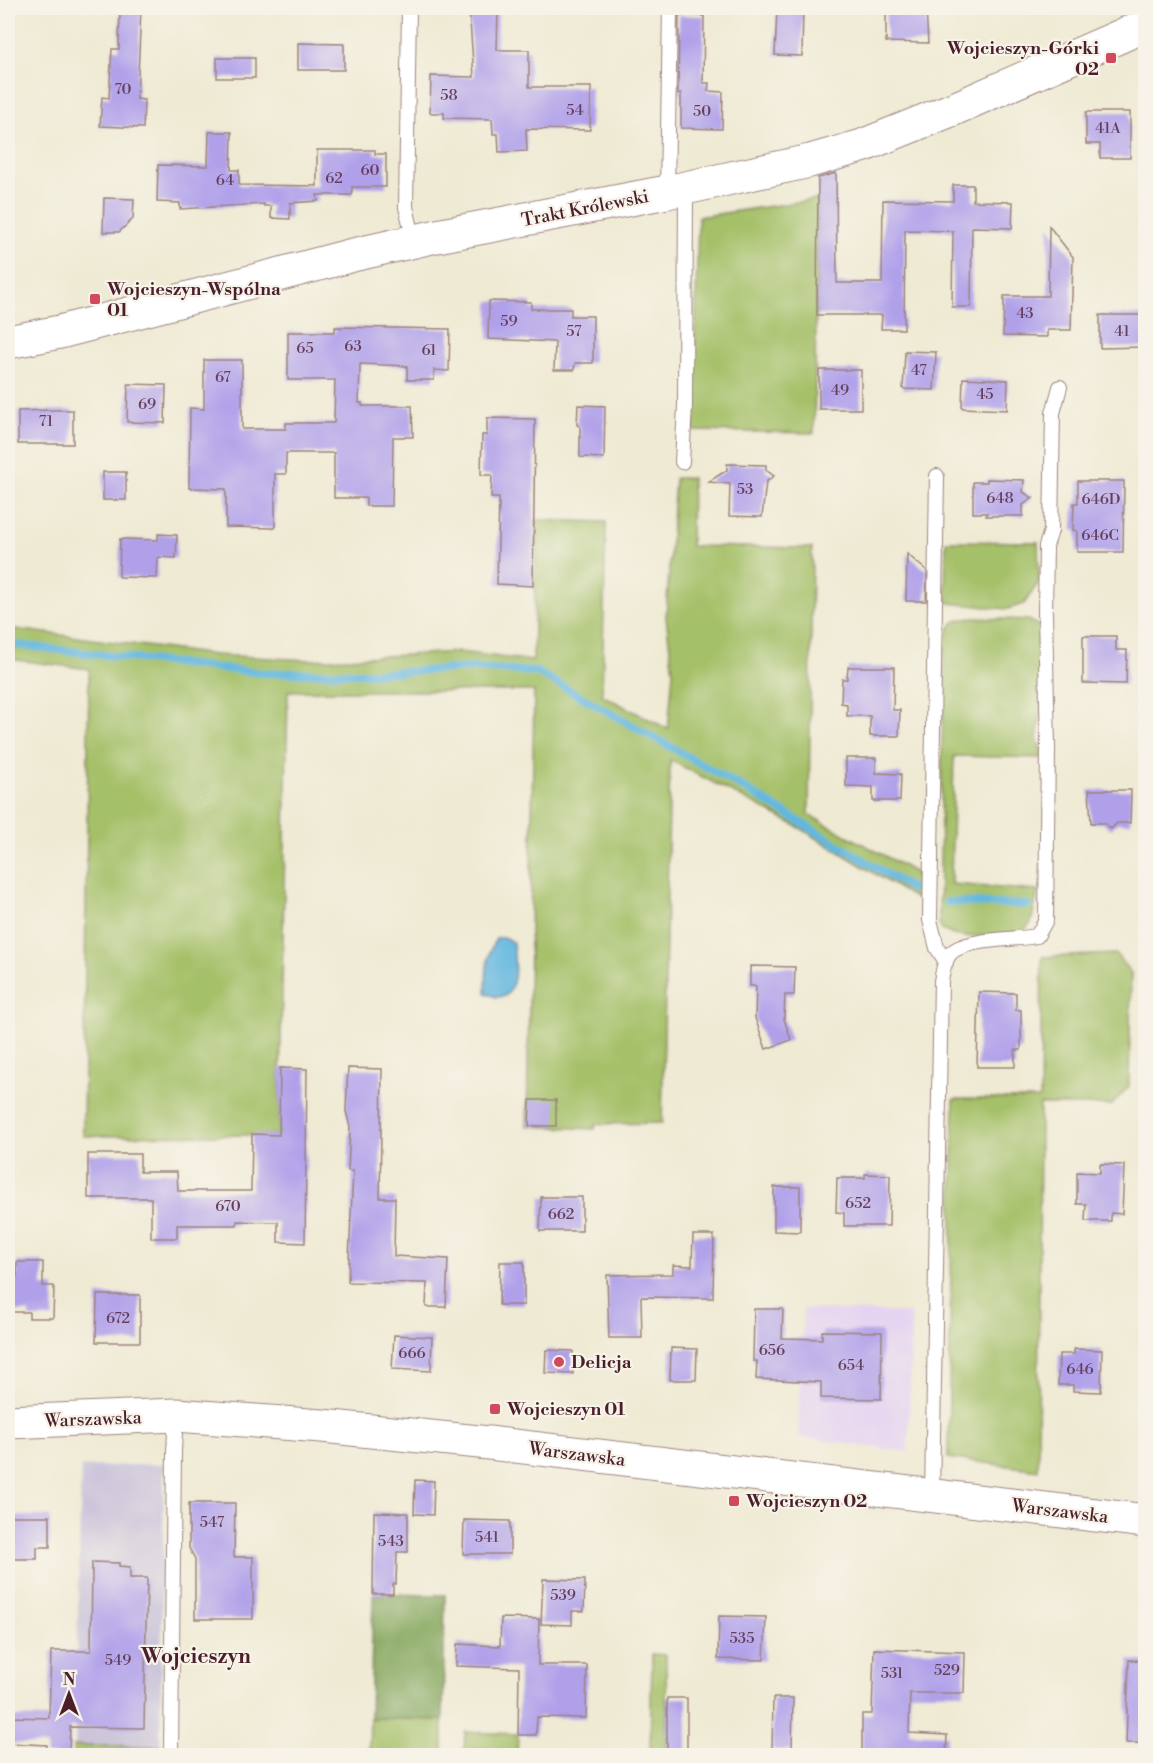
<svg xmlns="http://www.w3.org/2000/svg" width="1153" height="1763" font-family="'Libre Bodoni',serif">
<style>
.built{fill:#e5d3f1}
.industrial{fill:#c7c0d9}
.green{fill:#a4c067;stroke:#777049;stroke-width:1.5}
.forest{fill:#83a65c;stroke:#666244;stroke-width:1.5}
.water{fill:#63b7df;stroke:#566b85;stroke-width:1.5}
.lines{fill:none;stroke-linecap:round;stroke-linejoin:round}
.stream{stroke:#63b7df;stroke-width:8}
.building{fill:#b0a0ea}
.service-casing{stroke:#9c847f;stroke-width:16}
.tertiary-casing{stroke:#9c847f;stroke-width:35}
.secondary-casing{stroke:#9c847f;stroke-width:35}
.service{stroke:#fff;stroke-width:14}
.tertiary{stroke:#fff;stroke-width:33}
.secondary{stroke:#fff;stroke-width:33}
.poi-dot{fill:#d1495b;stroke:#f7f3e8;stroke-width:2}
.labels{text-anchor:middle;stroke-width:4.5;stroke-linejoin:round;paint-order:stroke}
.number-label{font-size:15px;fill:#643f5b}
.poi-label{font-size:18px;font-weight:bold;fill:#4a1f2b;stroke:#f7f3e8;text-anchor:start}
.street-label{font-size:18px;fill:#4a1f2b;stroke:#f7f3e8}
.quarter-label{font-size:21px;font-weight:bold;fill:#4a1f2b;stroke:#f7f3e8}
</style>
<rect width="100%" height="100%" fill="#f7f3e8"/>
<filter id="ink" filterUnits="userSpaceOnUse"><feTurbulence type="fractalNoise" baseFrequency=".0167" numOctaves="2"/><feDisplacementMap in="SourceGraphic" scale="12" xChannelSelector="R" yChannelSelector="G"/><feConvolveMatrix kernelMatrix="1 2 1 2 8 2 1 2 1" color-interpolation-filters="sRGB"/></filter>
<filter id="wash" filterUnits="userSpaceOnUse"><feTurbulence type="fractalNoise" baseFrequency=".008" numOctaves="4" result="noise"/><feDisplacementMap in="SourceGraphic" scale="24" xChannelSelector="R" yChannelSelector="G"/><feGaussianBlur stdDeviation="1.35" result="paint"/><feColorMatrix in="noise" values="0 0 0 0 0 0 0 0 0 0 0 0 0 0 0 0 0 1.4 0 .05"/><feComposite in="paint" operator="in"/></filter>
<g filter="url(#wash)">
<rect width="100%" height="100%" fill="#efead3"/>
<path class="built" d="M803 1309 912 1313 908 1452 798 1437Z"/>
<path class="industrial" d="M164 1464 160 1746H75L81 1467Z"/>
<g class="green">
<path d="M818 199 814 433 693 431 698 217Z"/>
<path d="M675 478H692L691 546 812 548 809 815 922 876 921 902 802 829 670 760 662 1123 596 1124 595 1129 527 1126 534 691H288L279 1135 83 1136 89 669 8 659V628L215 655 309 660 459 652 533 661 537 520 606 522 602 695 668 729 673 672 666 617Z"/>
<path d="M946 541 1038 542 1039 582 1024 604 1007 609 949 603 945 595Z"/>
<path d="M976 618 1029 620 1040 627 1042 699 1037 739 1044 758 954 756 951 884 1038 891 1031 923 1021 933 966 937 953 935 942 930 939 925 944 639C952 620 955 619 976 618Z"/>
<path d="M1116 954 1131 973 1129 1086 1112 1105H1040L1038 1470 948 1458 954 1099H1040L1042 957Z"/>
<path d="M652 1654 666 1655 667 1755H650Z"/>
<path d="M370 1718 443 1720V1755H369Z"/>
<path d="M465 1732 518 1734 517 1755H464Z"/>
<rect x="74" y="1746" width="86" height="9"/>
</g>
<path class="forest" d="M373 1594 445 1595 443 1720 370 1718Z"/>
<path class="water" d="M497 938H506L513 943C514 959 519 985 505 996L496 997 486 993C486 976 486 951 497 938Z"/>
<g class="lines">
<g class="stream">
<path d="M8 644 262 673H376L473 668 537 672 742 787 912 889"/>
<path d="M947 902 1028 905"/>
</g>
</g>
<g id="blocks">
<g class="building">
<path d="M120 8H141L137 99 144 100 143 128 100 126 102 97 109 98 112 49H119Z"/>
<path d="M469 8H498L497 50H529V87H591L590 130 526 129 527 151 499 152 498 134H493L492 119 444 118V113H430L431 76 474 77Z"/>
<path d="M777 8H803L802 56 775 55Z"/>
<path d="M886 8H926L928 43 886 42Z"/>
<path d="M679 15 704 16 703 83H709L708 91 723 92 722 129 681 128V93L678 94Z"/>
<path d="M298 43 344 44V70H298Z"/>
<rect x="217" y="58" width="38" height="20"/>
<path d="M1086 112H1130V158H1100V144H1086Z"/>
<path d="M209 132H232L231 170H239V185L317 186V150H375V154H386V187H352V195H317L318 201 290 203V219L271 218V206H264V204L180 209V203L157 202 158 165 208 166Z"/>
<path d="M836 173 837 283H882L883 200 953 201V185H973V201L1013 202 1012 228 972 227 971 307H952L953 231 905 230 904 329H881L882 315H817L818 178Z"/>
<path d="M104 198 134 199 133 219 119 232H103Z"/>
<path d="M1049 226 1073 257 1071 330H1047V337L1003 336 1004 296H1048Z"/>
<path d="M489 301 531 302V309H571V316H593V363H575L574 370H554L555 342 488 339Z"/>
<path d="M1100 315H1144V347L1100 348Z"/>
<path d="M335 327 450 329 449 371 434 370V380H407V366L360 364 359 403H362V406H412L413 437H393L392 506H366V498H334V453H286V474H275V528L226 527V489L189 488 190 408 204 409V360H242V429H286V423H334L335 380H288V332H335Z"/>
<path d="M905 351 936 352 934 390 903 389Z"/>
<rect x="819" y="370" width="42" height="39"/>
<path d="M963 378 1008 380 1007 410 962 408Z"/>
<path d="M128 384 166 385 165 423 127 422Z"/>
<path d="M578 405 605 406 604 458 580 457V426L577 425Z"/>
<path d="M55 410H73V444H18V411Z"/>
<path d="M487 418 535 419 533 586 497 584 499 498H491L492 475H481L482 435H487Z"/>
<path d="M727 464 766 465V470L774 476 766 482 762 517 729 516 730 484 708 482 727 470Z"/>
<rect x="103" y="472" width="23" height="28"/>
<path d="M987 479 1024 480 1023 492 1033 498 1023 505V516H986L987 513H973V482H987Z"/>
<path d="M1078 481H1124L1123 552H1077V531L1073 530 1074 503H1078Z"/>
<path d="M158 534 177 535 176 558 158 557 157 578 119 577 120 539 158 540Z"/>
<path d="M907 554 927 571 926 601H906Z"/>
<path d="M1083 636H1116V650H1127L1126 684 1083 683Z"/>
<path d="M848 667H894L893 710H900L899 736H870V716H847V704L841 703 842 679H847Z"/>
<path d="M846 758H876V773L901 774 900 801H873V787L846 786Z"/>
<path d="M1089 790H1131L1130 823H1117L1111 829 1104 823H1091Z"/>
<path d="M750 966 795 967 794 995H785L784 1019 791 1040 766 1049 755 1018 756 986H750Z"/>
<path d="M979 992 1016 993V1010H1021V1050H1015V1067H977Z"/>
<path d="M280 1068 307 1069 305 1243 278 1242V1222L237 1221V1225H177V1238H151V1198H88V1154H140V1172H177L178 1191H251L252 1134 279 1135Z"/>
<path d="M348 1068 382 1069 380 1198H395L394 1256 448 1259 446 1307H426L427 1283 348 1282 353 1171H348L350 1127 346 1111Z"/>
<path d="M530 1100H556V1126H529Z"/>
<path d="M1100 1164 1124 1165 1122 1214 1111 1213V1221H1085L1086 1204H1077V1172L1100 1173Z"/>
<path d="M865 1174 890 1175 889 1226H844V1213L836 1212 837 1178H865Z"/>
<path d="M774 1187H800V1232L774 1231Z"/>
<path d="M541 1197H582V1231H540Z"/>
<path d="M693 1235H714L713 1298 641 1297 642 1338H609L607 1275 673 1274V1265L692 1266Z"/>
<path d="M17 1262H43V1286H54L53 1318H29V1312H10V1296H8V1276H17Z"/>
<path d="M500 1262H524V1305H499Z"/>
<path d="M97 1295H140V1342H96Z"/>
<path d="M754 1309H783L782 1338 822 1339V1331L882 1332 881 1399 821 1398V1382L756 1379 757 1361H753Z"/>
<path d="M394 1335 432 1337 431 1371 392 1369Z"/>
<path d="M671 1348 697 1349 696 1380H670Z"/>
<path d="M1074 1349 1102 1350 1101 1392 1073 1391V1385H1058L1059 1354H1074Z"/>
<path d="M546 1350 573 1351V1374L545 1373Z"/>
<path d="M415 1480 434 1481 433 1515 414 1514Z"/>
<path d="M189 1503H235L234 1557H253V1619H195V1559L189 1548Z"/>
<path d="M374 1512 408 1513V1552H397L396 1584H393V1594H373Z"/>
<path d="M8 1516H50V1547H37V1559H8Z"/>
<path d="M464 1520 510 1521V1554H463Z"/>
<path d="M92 1562 119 1563V1566L130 1567V1578H147L144 1728 70 1727 69 1755H46L47 1745 9 1743 10 1717 49 1718 51 1651H91Z"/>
<path d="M543 1579 585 1580 584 1611H572V1625L541 1624Z"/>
<path d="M719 1616 766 1617 764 1660 718 1659Z"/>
<path d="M501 1618 539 1619 538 1665H587L586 1718 537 1717 536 1735H518L519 1668 456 1666 457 1644 500 1646Z"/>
<path d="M874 1649 965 1652 964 1693H910L909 1733 947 1735 946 1755H862V1714H872Z"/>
<path d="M1129 1660 1146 1661V1743H1126Z"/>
<rect x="667" y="1698" width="20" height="57"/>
<path d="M773 1698H793L792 1750H772Z"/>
</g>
</g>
</g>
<g filter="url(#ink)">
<use href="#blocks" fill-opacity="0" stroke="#9c847f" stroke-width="1.5"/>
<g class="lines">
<defs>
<g id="service">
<path d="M409 8 406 207 414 241"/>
<path d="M667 192 670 8"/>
<path d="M682 462 685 406 686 187"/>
<path d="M937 476 930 920 937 948 946 962"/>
<path d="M932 1496 941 981C943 971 944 961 950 954 964 938 1016 940 1037 936L1046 920 1048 748 1045 614 1046 546 1051 531 1053 413 1060 387"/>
<path d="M171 1756 174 1451 176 1415"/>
</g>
<path id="tertiary" d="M8 342 60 332 353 255 437 236 667 192 810 161 862 146 956 108 1146 25"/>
<path id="secondary" d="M8 1422 176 1415 322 1426 489 1443 1146 1521"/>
</defs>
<use href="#service" class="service-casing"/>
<use href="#tertiary" class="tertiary-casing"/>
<use href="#secondary" class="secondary-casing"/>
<use href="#service" class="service"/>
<use href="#tertiary" class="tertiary"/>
<use href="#secondary" class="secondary"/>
</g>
</g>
<g class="poi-dot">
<rect x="1105" y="52" width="12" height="12" rx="3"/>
<rect x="89" y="293" width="12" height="12" rx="3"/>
<circle cx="559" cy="1362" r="6"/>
<rect x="489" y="1403" width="12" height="12" rx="3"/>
<rect x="728" y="1495" width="12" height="12" rx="3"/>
</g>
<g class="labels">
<g class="number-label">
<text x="123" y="94">70</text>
<text x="449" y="100">58</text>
<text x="575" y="115">54</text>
<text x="702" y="116">50</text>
<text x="1108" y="133">41A</text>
<text x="370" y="175">60</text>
<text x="334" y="183">62</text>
<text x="225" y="185">64</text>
<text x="1025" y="318">43</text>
<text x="509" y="326">59</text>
<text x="574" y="336">57</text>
<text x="1122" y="336">41</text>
<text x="353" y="351">63</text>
<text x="305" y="353">65</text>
<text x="429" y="355">61</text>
<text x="919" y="375">47</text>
<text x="223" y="382">67</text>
<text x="840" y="395">49</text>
<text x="985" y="399">45</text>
<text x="147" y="409">69</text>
<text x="46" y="426">71</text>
<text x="745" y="494">53</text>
<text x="1000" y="503">648</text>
<text x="1101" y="504">646D</text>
<text x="1100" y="540">646C</text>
<text x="858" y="1208">652</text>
<text x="228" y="1211">670</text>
<text x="561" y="1219">662</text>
<text x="118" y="1323">672</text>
<text x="772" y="1355">656</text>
<text x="412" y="1358">666</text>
<text x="851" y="1370">654</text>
<text x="1080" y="1374">646</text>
<text x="212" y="1527">547</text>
<text x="487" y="1542">541</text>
<text x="391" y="1546">543</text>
<text x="563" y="1600">539</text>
<text x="742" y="1643">535</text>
<text x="118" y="1665">549</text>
<text x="947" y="1675">529</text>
<text x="892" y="1678">531</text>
</g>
<g class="poi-label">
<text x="1099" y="54" text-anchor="end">Wojcieszyn-Górki<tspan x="1099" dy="21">02</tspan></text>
<text x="107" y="295">Wojcieszyn-Wspólna<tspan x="107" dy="21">01</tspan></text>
<text x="571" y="1368">Delicja</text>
<text x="507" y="1415">Wojcieszyn 01</text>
<text x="746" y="1507">Wojcieszyn 02</text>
</g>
<g class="street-label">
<text transform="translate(585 208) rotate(-11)" y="6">Trakt Królewski</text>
<text transform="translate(93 1419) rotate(-2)" y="6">Warszawska</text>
<text transform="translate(577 1454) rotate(7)" y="6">Warszawska</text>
<text transform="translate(1060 1511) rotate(7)" y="6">Warszawska</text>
</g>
<g class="quarter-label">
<text x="196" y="1663">Wojcieszyn</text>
</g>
</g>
<rect width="1153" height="1763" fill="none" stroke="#f7f3e8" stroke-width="30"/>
<g transform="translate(69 1694)" stroke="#f7f3e8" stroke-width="4.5" paint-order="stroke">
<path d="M0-4.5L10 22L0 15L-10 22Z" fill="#4a1f2b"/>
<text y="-9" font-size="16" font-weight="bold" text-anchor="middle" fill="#4a1f2b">N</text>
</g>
</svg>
